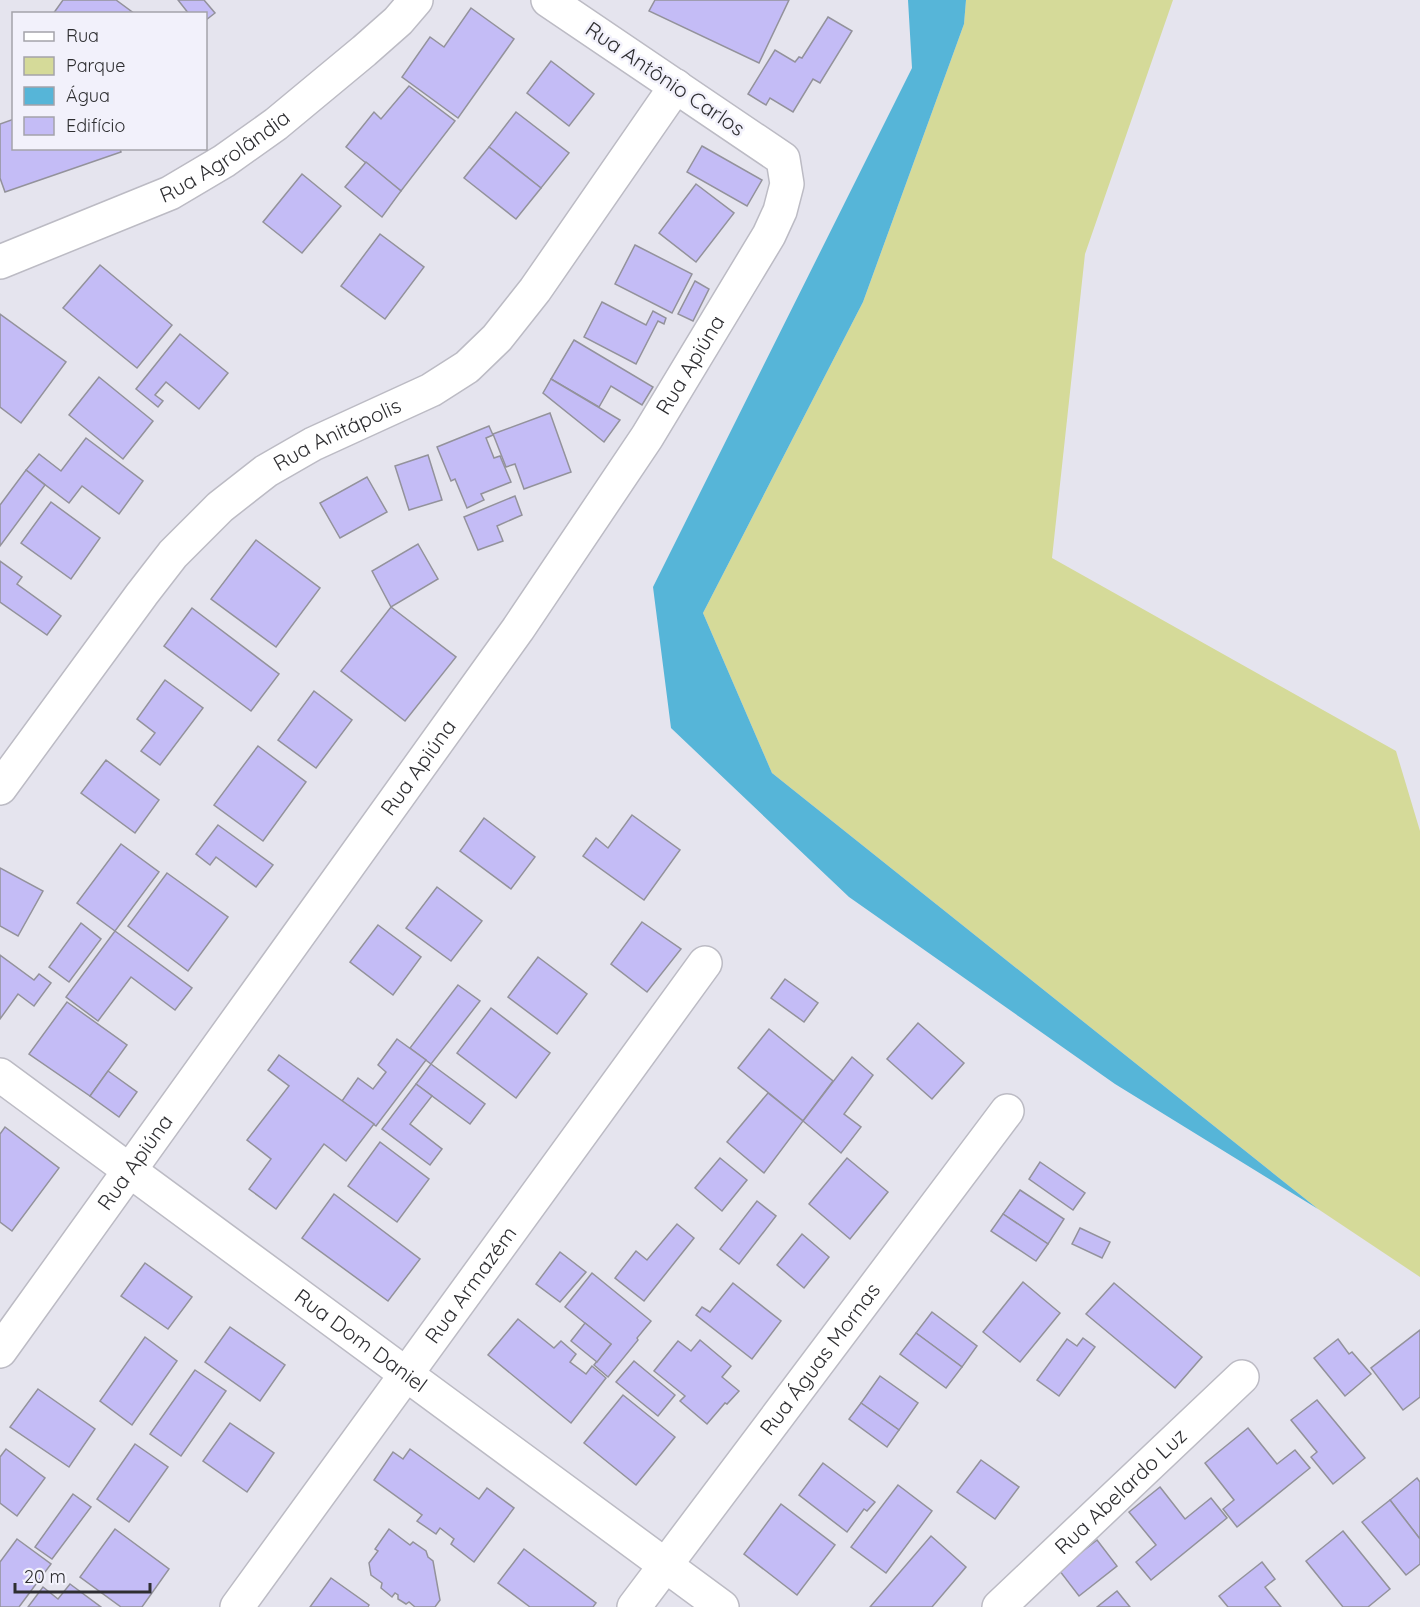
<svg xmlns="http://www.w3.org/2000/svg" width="1420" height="1607" font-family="Quicksand,sans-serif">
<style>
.green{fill:#d5da99}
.water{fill:#56b5d8}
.building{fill:#c4bcf6;stroke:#93929b;stroke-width:1.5}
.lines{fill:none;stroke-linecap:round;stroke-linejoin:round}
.minor-casing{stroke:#bcbbc4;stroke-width:36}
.minor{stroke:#fff;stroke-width:33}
.labels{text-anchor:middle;stroke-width:5;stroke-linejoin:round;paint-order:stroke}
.street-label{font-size:21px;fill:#2e2e31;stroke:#f2f1fb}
</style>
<rect width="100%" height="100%" fill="#e5e4ee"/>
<path class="green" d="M966 0H1173L1085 254 1052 558 1396 751 1420 831V1277L1318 1209 772 773 703 613 863 302 964 24Z"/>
<path class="water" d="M908 0H966L964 24 863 302 703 613 772 773 1318 1209 1115 1084 849 897 671 728 653 587 912 68Z"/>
<g class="building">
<path d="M63 0H116L135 14H53Z"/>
<path d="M178 0H204L215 13 206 20V14H189Z"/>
<path d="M655 0H789L759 63 649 11Z"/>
<path d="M471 8 514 39 458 118 402 77 430 37 444 47Z"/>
<path d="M828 17 852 31 820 83 813 79 793 112 770 98 766 105 748 94 775 50 795 62 799 57 802 58Z"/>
<path d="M551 61 594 94 569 126 527 93Z"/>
<path d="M409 86 455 121 401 191 346 147 374 112 381 119Z"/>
<path d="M516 112 569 153 541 188 489 147Z"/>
<path d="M14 119V148H120L121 152 5 192 0 178V124Z"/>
<path d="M702 146 762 180 747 206 687 172Z"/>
<path d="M489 147 541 188 516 219 464 178Z"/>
<path d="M366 162 401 191 382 217 345 187Z"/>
<path d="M302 174 341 206 302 253 263 222Z"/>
<path d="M696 184 734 213 696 262 659 233Z"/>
<path d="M380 234 424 267 385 319 341 286Z"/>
<path d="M635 245 692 274 672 313 615 284Z"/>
<path d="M100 265 172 325 137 368 63 308Z"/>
<path d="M695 281 709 289 693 321 678 314Z"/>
<path d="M602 302 646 325 653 311 666 318 664 324 658 321 636 364 584 337Z"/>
<path d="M0 314 66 362 21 423 0 407Z"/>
<path d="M180 334 228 373 199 409 166 382 155 395 163 401 158 407 136 389Z"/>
<path d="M574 340 653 387 642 405 611 386 599 407 551 379Z"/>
<path d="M99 377 153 421 123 459 69 415Z"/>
<path d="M551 379 620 420 604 442 543 393Z"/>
<path d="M550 413 571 472 524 489 515 464 506 467 493 434Z"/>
<path d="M489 426 493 435 486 438 494 458 500 456 511 482 481 494 484 500 467 508 455 479 451 481 437 447Z"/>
<path d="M86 438 143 481 119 514 82 486 69 503 26 470 39 454 61 471Z"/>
<path d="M428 455 442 500 409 510 395 466Z"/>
<path d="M26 470 45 485 0 546V505Z"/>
<path d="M367 477 387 512 340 538 320 503Z"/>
<path d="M515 496 522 515 497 526 503 541 478 550 464 517Z"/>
<path d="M51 502 100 538 71 579 21 543Z"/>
<path d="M256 540 320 588 276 647 211 599Z"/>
<path d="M418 544 438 579 391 607 372 571Z"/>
<path d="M0 561 22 577 17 584 61 616 47 635 0 602Z"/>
<path d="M391 607 456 657 405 721 341 671Z"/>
<path d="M192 608 279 674 251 711 164 646Z"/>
<path d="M165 680 203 708 160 765 141 751 155 733 137 719Z"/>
<path d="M314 691 352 720 316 768 278 740Z"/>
<path d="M258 746 306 782 263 841 214 805Z"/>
<path d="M106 760 159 800 135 833 81 793Z"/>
<path d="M632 815 680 850 644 900 583 856 596 838 608 848Z"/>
<path d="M484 818 535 857 511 889 460 851Z"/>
<path d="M218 825 273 865 256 887 216 857 210 865 196 854Z"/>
<path d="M121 844 159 872 115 931 77 903Z"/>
<path d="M0 868 43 891 18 936 0 926Z"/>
<path d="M167 873 228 917 188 971 128 926Z"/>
<path d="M437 887 482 921 451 961 406 928Z"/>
<path d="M642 922 681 949 647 992 611 964Z"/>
<path d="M81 923 101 939 69 982 49 967Z"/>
<path d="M378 925 421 957 393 995 350 962Z"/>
<path d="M115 931 192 988 175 1010 131 977 98 1021 66 997Z"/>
<path d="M0 955 34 980 39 974 51 983 34 1006 18 994 0 1019Z"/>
<path d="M538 957 587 994 557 1034 508 997Z"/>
<path d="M785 979 818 1003 804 1022 771 998Z"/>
<path d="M458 985 480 1001 431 1064 410 1048Z"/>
<path d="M67 1002 127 1045 90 1096 29 1054Z"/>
<path d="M491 1008 550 1053 516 1098 457 1053Z"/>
<path d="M918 1023 964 1063 932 1099 887 1059Z"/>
<path d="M769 1029 833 1081 803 1121 738 1068Z"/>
<path d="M397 1039 426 1060 376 1126 342 1101 358 1078 373 1089 386 1072 378 1065Z"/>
<path d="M279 1055 374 1124 346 1161 324 1144 276 1209 249 1189 271 1159 247 1140 289 1086 268 1070Z"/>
<path d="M852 1057 873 1075 844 1114 861 1127 841 1153 803 1121Z"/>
<path d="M431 1064 485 1104 470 1124 416 1084Z"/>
<path d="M108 1071 137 1092 119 1117 90 1096Z"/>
<path d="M416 1084 432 1096 410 1124 442 1149 430 1165 382 1129Z"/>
<path d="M768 1093 803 1121 764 1173 727 1142Z"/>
<path d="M5 1127 59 1168 12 1231 0 1222V1134Z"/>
<path d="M380 1142 429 1179 397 1222 348 1186Z"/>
<path d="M720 1158 747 1180 722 1211 695 1188Z"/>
<path d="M847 1158 888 1192 850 1239 809 1204Z"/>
<path d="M1040 1162 1085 1193 1073 1210 1029 1179Z"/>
<path d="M1020 1190 1064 1219 1048 1244 1003 1214Z"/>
<path d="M334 1194 420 1259 388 1301 302 1238Z"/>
<path d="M757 1201 776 1216 739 1264 720 1249Z"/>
<path d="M1003 1214 1048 1244 1036 1261 991 1231Z"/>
<path d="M677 1224 694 1238 644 1301 615 1278 636 1251 647 1260Z"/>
<path d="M1080 1228 1110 1242 1102 1258 1072 1244Z"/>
<path d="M802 1234 829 1257 804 1288 777 1265Z"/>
<path d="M560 1252 586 1272 560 1302 536 1284Z"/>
<path d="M145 1263 192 1297 168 1329 121 1296Z"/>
<path d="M592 1273 651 1321 637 1338 638 1340 608 1377 594 1365 611 1344 565 1307Z"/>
<path d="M1023 1282 1060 1313 1020 1362 983 1332Z"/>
<path d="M733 1283 781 1321 752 1359 696 1315 702 1307 710 1312Z"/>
<path d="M1114 1283 1202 1357 1175 1388 1086 1314Z"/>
<path d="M932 1312 977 1346 962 1367 916 1333Z"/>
<path d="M518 1319 554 1348 561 1341 576 1354 570 1362 586 1374 592 1366 606 1378 571 1423 488 1355Z"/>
<path d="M585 1323 611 1344 597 1362 571 1341Z"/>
<path d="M230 1327 285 1365 260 1401 205 1362Z"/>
<path d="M1420 1330V1397L1403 1410 1371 1368Z"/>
<path d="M916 1333 962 1367 946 1388 900 1354Z"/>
<path d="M145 1337 177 1361 132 1425 100 1401Z"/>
<path d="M1083 1338 1095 1347 1059 1396 1037 1380 1067 1339 1077 1346Z"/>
<path d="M1338 1339 1349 1354 1352 1352 1371 1374 1345 1396 1314 1358Z"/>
<path d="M700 1340 731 1366 722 1377 739 1391 727 1404 725 1403 707 1424 680 1401 685 1396 654 1371 678 1341 691 1351Z"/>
<path d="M634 1361 675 1395 658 1416 616 1382Z"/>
<path d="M195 1370 226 1391 181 1456 150 1434Z"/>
<path d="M880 1376 918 1403 899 1430 861 1403Z"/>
<path d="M38 1389 95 1429 69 1467 10 1427Z"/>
<path d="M623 1395 675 1437 636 1485 584 1443Z"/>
<path d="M1317 1400 1365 1458 1333 1484 1311 1457 1317 1452 1291 1420Z"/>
<path d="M861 1403 899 1430 887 1447 849 1419Z"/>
<path d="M230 1423 274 1453 247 1492 203 1461Z"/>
<path d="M1248 1428 1277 1464 1295 1450 1310 1468 1237 1527 1223 1509 1234 1500 1205 1463Z"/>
<path d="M135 1444 168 1467 129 1522 97 1499Z"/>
<path d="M6 1449 45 1478 17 1516 0 1503V1457Z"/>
<path d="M410 1449 479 1499 487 1488 514 1508 474 1562 451 1544 454 1539 440 1528 436 1534 417 1521 422 1515 374 1480 393 1452 403 1459Z"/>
<path d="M981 1460 1019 1487 995 1519 957 1492Z"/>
<path d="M823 1463 875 1502 867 1511 864 1509 847 1532 799 1495Z"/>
<path d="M1417 1478 1420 1482V1539L1390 1500Z"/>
<path d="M898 1485 932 1511 886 1573 851 1547Z"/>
<path d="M1160 1487 1185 1519 1211 1498 1227 1518 1151 1580 1136 1562 1156 1545 1129 1512Z"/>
<path d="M73 1494 91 1507 52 1559 35 1547Z"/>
<path d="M1390 1500 1420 1539V1564L1406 1575 1362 1522Z"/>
<path d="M781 1504 835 1545 797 1595 744 1554Z"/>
<path d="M115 1529 169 1569 142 1607H121L80 1577Z"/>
<path d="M389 1529 410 1545 413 1542 426 1551 428 1557 433 1561 440 1600 435 1607H415L409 1602 406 1604 398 1599V1595L395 1593 392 1597 381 1588 382 1583 371 1575 369 1563 378 1551 375 1549Z"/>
<path d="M1343 1531 1390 1589 1368 1607H1343L1306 1561Z"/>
<path d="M931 1536 966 1567 932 1607H870Z"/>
<path d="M17 1539 51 1564 19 1607H0V1562Z"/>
<path d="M1097 1540 1117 1566 1079 1596 1059 1570Z"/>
<path d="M524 1549 596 1603 593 1607H530L498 1583Z"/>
<path d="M1262 1562 1275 1579 1265 1587 1281 1607H1228L1219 1596Z"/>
<path d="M331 1578 369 1605 368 1607H310Z"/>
<path d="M70 1584 101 1607H28L43 1587 58 1599Z"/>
<path d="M1117 1591 1130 1607H1097Z"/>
</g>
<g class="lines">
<defs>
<g id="minor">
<path id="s1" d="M0 262 170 193 224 161 276 124 364 51 398 21 416 0"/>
<path id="s2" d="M0 788 142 594 173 554 220 507 266 471 313 444 431 390 467 367 497 338 535 290 676 86"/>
<path id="s3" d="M0 1075 722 1607"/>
<path id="s4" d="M0 1351 518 629 647 437 769 235 780 211 787 184 783 159 548 0"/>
<path id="s5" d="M237 1607 705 963"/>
<path id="s6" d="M634 1607 1007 1111"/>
<path id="s7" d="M999 1607 1242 1377"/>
</g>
</defs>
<use href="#minor" class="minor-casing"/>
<use href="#minor" class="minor"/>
</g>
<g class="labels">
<g class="street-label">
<text transform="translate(665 79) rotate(34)" y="7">Rua Antônio Carlos</text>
<text dy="7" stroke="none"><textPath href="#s1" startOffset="249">Rua Agrolândia</textPath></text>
<text dy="7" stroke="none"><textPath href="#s4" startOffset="1204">Rua Apiúna</textPath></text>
<text dy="7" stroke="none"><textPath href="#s2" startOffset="496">Rua Anitápolis</textPath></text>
<text dy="7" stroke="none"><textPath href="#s4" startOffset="718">Rua Apiúna</textPath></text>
<text dy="7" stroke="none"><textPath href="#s4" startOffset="232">Rua Apiúna</textPath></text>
<text dy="7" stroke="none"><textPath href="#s5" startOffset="398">Rua Armazém</textPath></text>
<text dy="7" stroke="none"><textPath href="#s3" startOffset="448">Rua Dom Daniel</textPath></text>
<text dy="7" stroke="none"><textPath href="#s6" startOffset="310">Rua Águas Mornas</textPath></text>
<text dy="7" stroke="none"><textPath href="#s7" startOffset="168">Rua Abelardo Luz</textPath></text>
</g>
</g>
<rect x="12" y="12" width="195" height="138" fill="#f2f1fb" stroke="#a4a3aa" stroke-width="1.5"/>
<rect x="24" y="32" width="30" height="9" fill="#ffffff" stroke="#a4a3aa" stroke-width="1.5"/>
<text x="66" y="42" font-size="18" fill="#2e2e31">Rua</text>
<rect x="24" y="57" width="30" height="18" fill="#d5da99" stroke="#a4a3aa" stroke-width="1.5"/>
<text x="66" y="72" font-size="18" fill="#2e2e31">Parque</text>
<rect x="24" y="87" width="30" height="18" fill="#56b5d8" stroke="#a4a3aa" stroke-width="1.5"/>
<text x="66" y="102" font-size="18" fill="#2e2e31">Água</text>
<rect x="24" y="117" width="30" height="18" fill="#c4bcf6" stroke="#a4a3aa" stroke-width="1.5"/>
<text x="66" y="132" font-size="18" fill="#2e2e31">Edifício</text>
<path d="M15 1583v9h135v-9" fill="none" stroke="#2e2e31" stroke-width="3"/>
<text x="24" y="1583" font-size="18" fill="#2e2e31" stroke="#f2f1fb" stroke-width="4.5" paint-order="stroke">20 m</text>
</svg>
